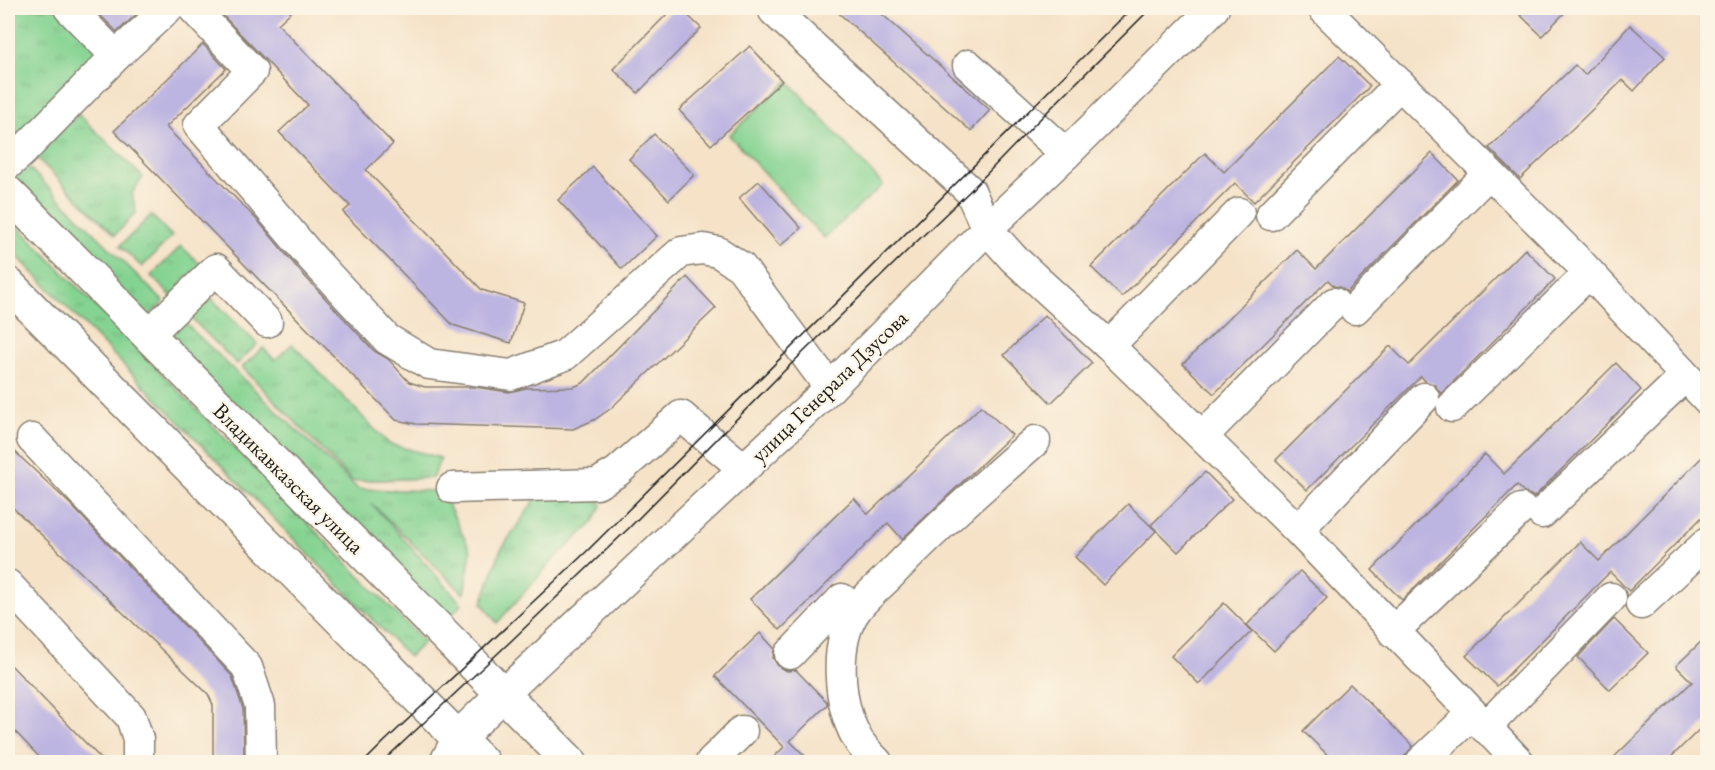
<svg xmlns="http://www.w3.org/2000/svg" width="1715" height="770" font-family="'EB Garamond',serif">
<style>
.grass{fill:url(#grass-tufts);stroke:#507857;stroke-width:1.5}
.garden{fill:#85d392;stroke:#507857;stroke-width:1.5}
.building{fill:#bcb4e1}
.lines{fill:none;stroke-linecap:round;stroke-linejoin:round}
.minor-casing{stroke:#887f72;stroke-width:33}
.major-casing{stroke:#887f72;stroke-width:36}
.minor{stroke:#fff;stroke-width:30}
.major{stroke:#fff;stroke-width:33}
.tram{stroke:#1c1c1c;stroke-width:1.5}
.labels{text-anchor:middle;stroke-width:4.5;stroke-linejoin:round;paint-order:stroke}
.street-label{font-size:22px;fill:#1c1c1c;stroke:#fcf5e5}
</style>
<defs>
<pattern id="grass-tufts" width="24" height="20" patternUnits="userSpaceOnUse" patternTransform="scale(1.5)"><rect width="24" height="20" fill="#85d392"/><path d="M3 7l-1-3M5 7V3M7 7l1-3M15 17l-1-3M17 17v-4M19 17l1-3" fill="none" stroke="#72b57d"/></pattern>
</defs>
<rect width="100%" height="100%" fill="#fcf5e5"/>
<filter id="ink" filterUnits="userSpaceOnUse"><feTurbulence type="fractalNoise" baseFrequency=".0167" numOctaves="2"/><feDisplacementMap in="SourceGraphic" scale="12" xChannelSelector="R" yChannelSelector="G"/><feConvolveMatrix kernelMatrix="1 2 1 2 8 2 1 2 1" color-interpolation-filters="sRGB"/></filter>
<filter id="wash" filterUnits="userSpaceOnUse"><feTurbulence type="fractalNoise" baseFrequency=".008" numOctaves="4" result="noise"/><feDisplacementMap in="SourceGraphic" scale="24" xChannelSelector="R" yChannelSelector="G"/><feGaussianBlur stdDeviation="1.35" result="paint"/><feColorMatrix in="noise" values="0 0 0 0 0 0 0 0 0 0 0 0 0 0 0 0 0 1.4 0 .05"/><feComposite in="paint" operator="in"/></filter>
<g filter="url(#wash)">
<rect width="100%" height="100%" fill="#f5e2c7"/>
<g class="grass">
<path d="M8 8H57L104 56 19 136 8 124Z"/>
<path d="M78 114 143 177 132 193 136 213 115 235 36 157Z"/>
<path d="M27 166 164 302 148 317 11 182Z"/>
<path d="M151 215 172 236 142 267 120 246Z"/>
<path d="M8 216 424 642 409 657 8 247Z"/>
<path d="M181 246 202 266 172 297 151 276Z"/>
<path d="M211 298 257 344 237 364 191 318Z"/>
<path d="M184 322 358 489 441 491 471 551 464 594 371 503 462 604 442 624 165 342Z"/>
<path d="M292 344 389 444 441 458 432 478 352 481 242 367 263 348 275 360Z"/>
<path d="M594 489 602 505 593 523 555 558 497 623 482 603 500 551 539 494Z"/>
</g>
<path class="garden" d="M788 81 883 185 824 238 729 135Z"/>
<g id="blocks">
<g class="building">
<path d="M93 8H143L117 32Z"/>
<path d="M216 8H295L278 24 393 144 366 170 482 290 524 303 511 343 453 325 343 212 350 206 279 132 308 105Z"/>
<path d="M673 8H680L701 28 638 93 613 69Z"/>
<path d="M833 8H875L990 110 971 131Z"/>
<path d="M1513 8H1569L1542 36Z"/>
<path d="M1630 25 1665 57 1634 91 1623 80 1520 179 1489 148 1575 65 1585 75Z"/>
<path d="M203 44 226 69 166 127 259 222 299 270 374 351 388 359 409 382 425 387H474L509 392 526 388 573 387 583 383 687 277 716 308 610 409 594 420 573 429 416 424 396 420 114 131Z"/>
<path d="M750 46 782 81 711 145 679 110Z"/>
<path d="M1339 56 1370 86 1254 202 1235 183 1122 297 1091 267 1205 153 1224 172Z"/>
<path d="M654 134 694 175 669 200 629 159Z"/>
<path d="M1432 153 1458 180 1347 292 1339 287 1334 286 1328 280 1214 394 1183 364 1297 250 1316 269Z"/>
<path d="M593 167 657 236 622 269 558 200Z"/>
<path d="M759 181 801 228 780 246 739 198Z"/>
<path d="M1525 249 1555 279 1441 394 1435 385 1425 381 1421 376 1307 490 1276 460 1390 346 1409 365Z"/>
<path d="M1045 315 1092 363 1051 403 1004 355Z"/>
<path d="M1616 363 1641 390 1534 497 1524 492 1517 485 1402 600 1372 570 1485 454 1504 474Z"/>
<path d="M981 406 1012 435 902 539 888 523 780 630 750 599 854 498 868 514Z"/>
<path d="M8 445 70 504 232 676 243 709 244 762H213V705L208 694 8 503Z"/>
<path d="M1707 452V512L1629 591 1610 572 1497 686 1466 656 1580 542 1599 561Z"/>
<path d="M1205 472 1232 499 1178 552 1151 525Z"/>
<path d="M1128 504 1156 531 1103 585 1075 557Z"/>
<path d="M1300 571 1327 598 1274 651 1247 625Z"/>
<path d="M1224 603 1252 631 1199 684 1171 656Z"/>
<path d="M1614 619 1648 653 1610 690 1578 657Z"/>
<path d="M760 633 774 648 773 658 778 666 787 671 796 670 827 702V705L790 741 811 762H769L784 747 715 676Z"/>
<path d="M1707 636V722L1666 762H1609L1692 682 1676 666Z"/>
<path d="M8 662 104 762H44L8 724Z"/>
<path d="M1350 684 1413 746 1405 756 1404 762H1335L1303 731Z"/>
</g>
</g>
</g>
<g filter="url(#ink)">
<use href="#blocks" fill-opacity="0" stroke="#887f72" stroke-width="1.5"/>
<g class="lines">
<defs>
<g id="minor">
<path d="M193 8 252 71 199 125 312 258 387 339 429 364 511 375 565 355 681 252 703 249 718 252 741 267 830 388"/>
<path d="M1323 8 1580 263 1708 400"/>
<path d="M774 11 970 191 987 229 1013 258 1109 346 1298 530 1519 762"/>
<path d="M116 56 168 8"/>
<path d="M968 65 1066 154"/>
<path d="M8 164 21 153 116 56 69 8"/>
<path d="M1271 215 1400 84"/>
<path d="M1355 309 1489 173"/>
<path d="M148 335 216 269 267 322"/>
<path d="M1109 346 1239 213"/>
<path d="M1452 407 1589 273"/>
<path d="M1203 436 1334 303"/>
<path d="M32 439 247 667 260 706 261 762"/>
<path d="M452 488 597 484 617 472 681 416 743 468"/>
<path d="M1542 513 1685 376"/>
<path d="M1298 530 1424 398"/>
<path d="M8 585 131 717 138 739V762"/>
<path d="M1641 604 1708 542"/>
<path d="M1393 632 1521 509"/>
<path d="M790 654 842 599 856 610"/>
<path d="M502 695 830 388 987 229 1066 154 1214 8"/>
<path d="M1485 728 1611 598"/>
<path d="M445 762 457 739"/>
<path d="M711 762 742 731"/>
<path d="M877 762C870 755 862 747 857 738 838 704 833 643 856 610 864 598 883 583 894 571 939 525 986 484 1035 441"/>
<path d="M1421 762 1472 714"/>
</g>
<g id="major">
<path d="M8 193 570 762"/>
<path d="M8 284 482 762"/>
<path d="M457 739 502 695"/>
</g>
</defs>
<use href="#minor" class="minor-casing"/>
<use href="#major" class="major-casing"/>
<use href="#minor" class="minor"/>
<use href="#major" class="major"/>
<g class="tram">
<path d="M364 762 385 741 586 552 1132 8"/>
<path d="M382 762 511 641 628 529 779 376 911 247 970 191 1034 125 1151 8"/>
</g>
</g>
</g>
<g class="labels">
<g class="street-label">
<text transform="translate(829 386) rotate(-44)" y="8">улица Генерала Дзусова</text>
<text transform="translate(289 478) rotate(45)" y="8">Владикавказская улица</text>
</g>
</g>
<rect width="1715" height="770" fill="none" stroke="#fcf5e5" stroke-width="30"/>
</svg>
